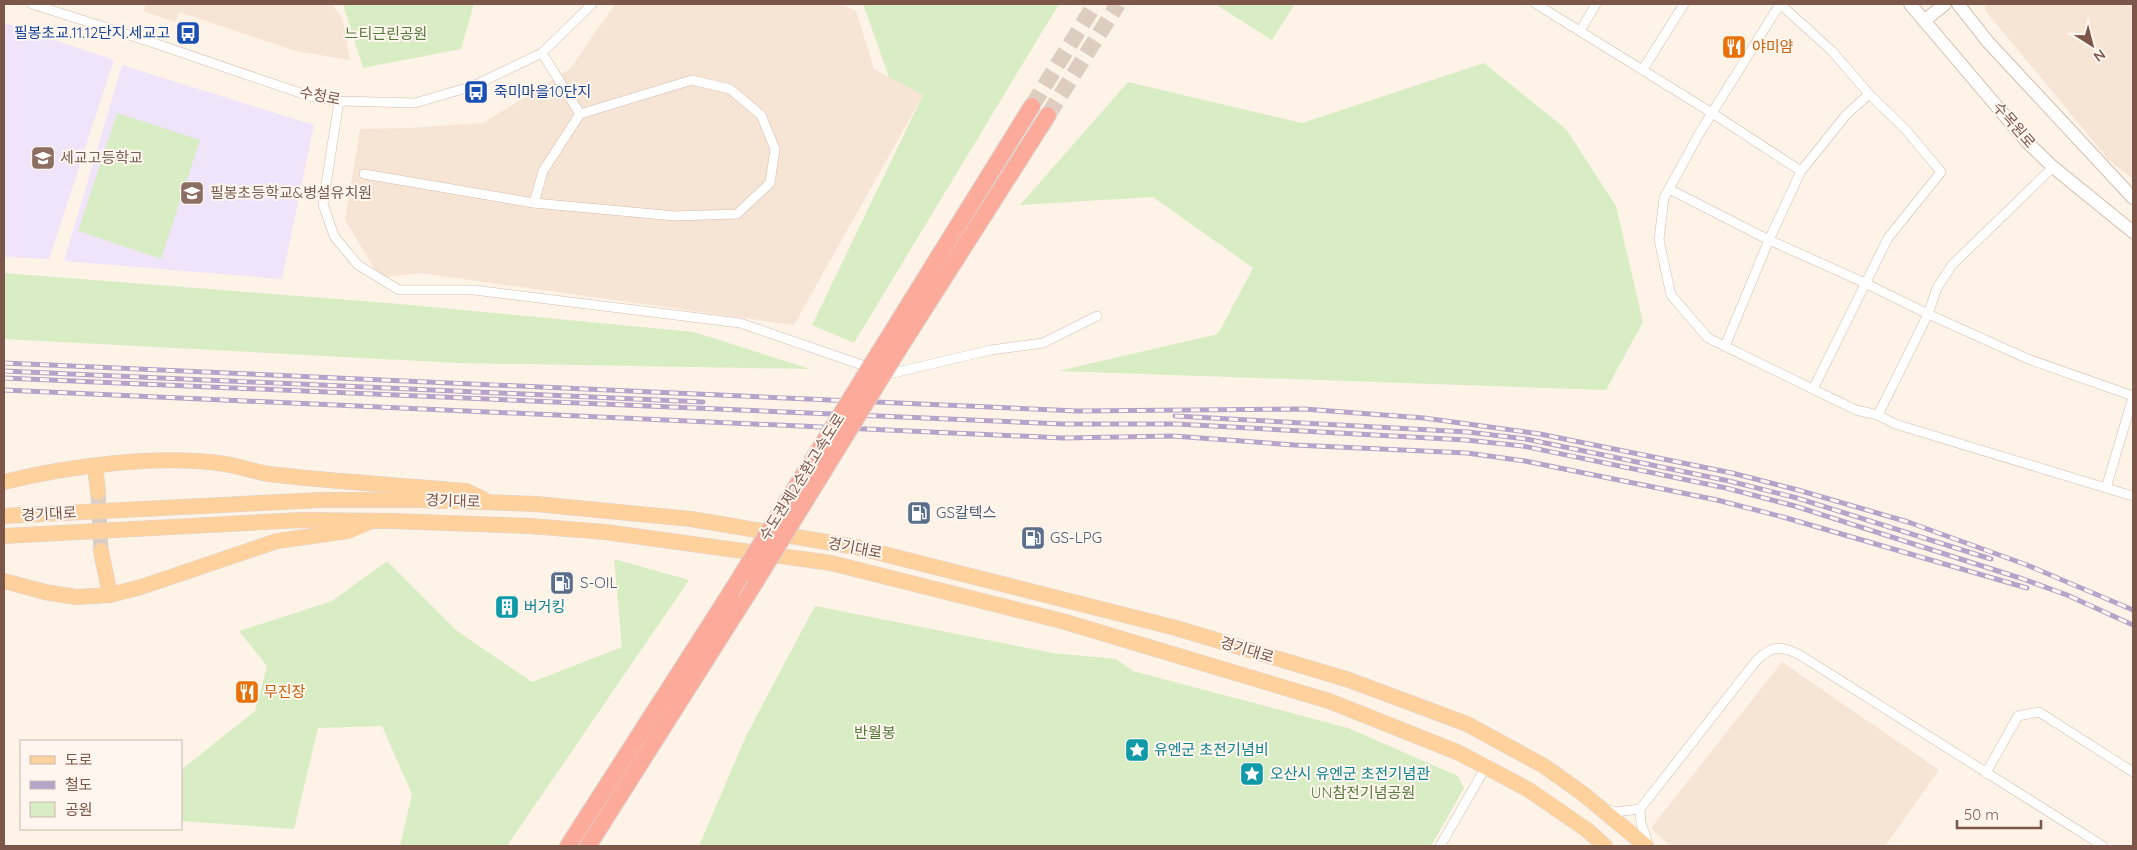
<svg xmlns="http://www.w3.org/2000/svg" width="2137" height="850" font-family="Quicksand,'Noto Sans KR',sans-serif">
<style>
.residential{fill:#f6e4d5}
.education{fill:#f0e4fb}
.green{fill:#d9edc4}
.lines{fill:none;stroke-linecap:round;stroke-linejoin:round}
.primary-tunnel{stroke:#ddccc0;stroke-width:15;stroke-dasharray:15 8;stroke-linecap:butt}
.highway-tunnel{stroke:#ddccc0;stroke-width:16;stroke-dasharray:16 8;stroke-linecap:butt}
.street-casing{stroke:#d4bcae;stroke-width:10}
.secondary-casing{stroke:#d7bbab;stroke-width:14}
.primary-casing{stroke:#ddd3d0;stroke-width:16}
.highway-casing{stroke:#ddd3d0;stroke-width:18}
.street{stroke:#fff;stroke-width:9}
.secondary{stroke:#fff;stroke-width:12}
.primary{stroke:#ffd29d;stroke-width:15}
.highway{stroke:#fcab9a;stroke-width:16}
.rail-casing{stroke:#b5a4ca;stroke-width:5}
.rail{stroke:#fff7ef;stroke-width:3;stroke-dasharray:9;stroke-linecap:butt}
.highway-bridge-casing{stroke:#ddd3d0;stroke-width:18;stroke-linecap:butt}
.highway-bridge{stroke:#fcab9a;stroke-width:16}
.labels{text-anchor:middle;stroke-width:4;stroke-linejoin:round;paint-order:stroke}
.transit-label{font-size:15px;fill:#164399;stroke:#fff7ef;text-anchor:end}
.park-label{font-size:15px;fill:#557b3d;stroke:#fff7ef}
.food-label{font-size:15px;fill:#c56008;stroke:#fff7ef;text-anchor:start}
.street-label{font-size:15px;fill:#7b5649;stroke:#fff7ef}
.education-label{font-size:15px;fill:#785e54;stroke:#fff7ef;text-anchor:start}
.service-label{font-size:15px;fill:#4e5e75;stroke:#fff7ef;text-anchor:start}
.culture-label{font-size:15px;fill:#0d838f;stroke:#fff7ef;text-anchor:start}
</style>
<rect width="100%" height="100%" fill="#fef3e7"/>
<g class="residential">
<path d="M146 4H332L343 20 350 60 296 51 179 12 175 22 143 11Z"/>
<path d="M615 4H839L856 11 874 69 923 95 794 325 420 273 380 278 345 220 360 129 407 128 483 123 570 69Z"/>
<path d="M1985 4H2133V179L2109 160 1985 10Z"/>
<path d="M1782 662 1939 770 1885 846H1670L1651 828Z"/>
</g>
<g class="education">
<path d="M4 23 114 60 49 259 4 257Z"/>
<path d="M122 65 314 125 282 279 64 261Z"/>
</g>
<g class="green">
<path d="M343 4H474L461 49 363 68Z"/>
<path d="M863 4H1059L854 343 812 325 923 95 889 77Z"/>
<path d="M1215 4H1295L1272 40Z"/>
<path d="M1484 63 1566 129 1616 206 1643 322 1606 390 1058 371 1218 334 1253 268 1153 197 1020 205 1128 82 1302 123Z"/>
<path d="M117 113 200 140 161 259 78 231Z"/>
<path d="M4 273 400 304 694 332 810 369 458 363 4 339Z"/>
<path d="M614 559 689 580 507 846H400L412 794 382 726 318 728 294 829 181 821V770L255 711 267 666 239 631 332 601 387 561 457 631 532 682 622 647Z"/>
<path d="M815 606 1053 653 1116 659 1133 671 1348 728 1458 776 1464 788 1431 846H699L746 736Z"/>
</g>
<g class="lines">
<path class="primary-tunnel" d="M98 492 101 551"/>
<g class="highway-tunnel">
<path d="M1032 106 1095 4"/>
<path d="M1048 115 1118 4"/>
</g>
<defs>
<g id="street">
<path d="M32 4 151 42 309 96 339 101 415 103 473 86 542 53 592 4"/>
<path d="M1536 4 1712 113 1801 171"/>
<path d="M1780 4 1699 134 1664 198 1659 240 1671 295 1708 338 1856 410 1878 415"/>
<path d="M1780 4 1832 51 1869 94 1906 130 1941 172 1888 238 1813 389"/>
<path d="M1580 31 1596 4"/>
<path d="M1643 69 1684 4"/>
<path d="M339 101 323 204 334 236 358 265 399 290H474L740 323 862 365 893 373 991 350 1043 343 1097 316"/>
<path d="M2053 167 1952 265 1937 288 1928 314 1878 415 1895 424 2106 488"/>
<path d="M364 174 534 203 543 171 580 114 542 53"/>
<path d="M1669 189 1769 240 1865 283 1928 314 2028 359 2133 396"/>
<path d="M534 203 675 216 737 214 770 183 775 149 761 115 730 89 692 80 580 114"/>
<path d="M1725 346 1769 240 1801 171 1846 115 1869 94"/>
<path d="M2133 397 2106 488 2133 496"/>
<path d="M1986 773 2018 716 2039 712 2133 772"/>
<path d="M1606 809 1616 812 1640 809"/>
<path d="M1440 846 1486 767"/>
<path d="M1649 846 1641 823 1640 809 1756 661C1772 645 1781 645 1800 655L2103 846"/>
</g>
<g id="secondary">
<path d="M1910 4 2027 142 2053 167 2133 232"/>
<path d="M1958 4 1988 42 2133 198"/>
<path d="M1924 21 1945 4"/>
</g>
<g id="primary">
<path d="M95 466 98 492"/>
<path d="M4 482C69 466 158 454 225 464 240 466 255 472 269 474 335 482 400 485 466 491L483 499"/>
<path d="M4 516 321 500H418L536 504 691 519 856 547 1176 628 1349 680 1467 724 1544 766 1582 793 1646 846"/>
<path d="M4 536 302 520 392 521 530 526 605 532 831 563 1062 621 1329 701 1457 752 1486 767 1529 790 1587 830 1605 846"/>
<path d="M101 551 110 595"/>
<path d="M4 581 45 592 76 597 110 595 141 587 277 541 348 531 367 523"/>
</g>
<g id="highway">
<path d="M885 343 1032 106"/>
<path d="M897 352 1048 115"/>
<path d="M568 846 731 592"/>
<path d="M588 846 756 581"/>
</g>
</defs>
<use href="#street" class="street-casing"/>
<use href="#secondary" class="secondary-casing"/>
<use href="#primary" class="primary-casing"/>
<use href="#highway" class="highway-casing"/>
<use href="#street" class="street"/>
<use href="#secondary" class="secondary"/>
<use href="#primary" class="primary"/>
<use href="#highway" class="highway"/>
<defs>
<g id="rail">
<path d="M4 363 1077 411 1304 409 1424 418 1540 434 1732 473 1798 490 1908 522 2027 565 2133 610"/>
<path d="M4 371 703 402"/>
<path d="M4 378 1063 424H1177L1466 440 1523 446 1726 488 1795 506 2023 579 2067 595 2133 625"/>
<path d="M4 390 1063 438 1173 436 1294 445 1467 453 1525 461 1717 500 1783 517 2027 588"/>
<path d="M1175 416 1468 432 1526 439 1729 481 1797 498 1991 559"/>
</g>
</defs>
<use href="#rail" class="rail-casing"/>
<use href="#rail" class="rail"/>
<defs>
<g id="highway-bridge">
<path d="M756 581 897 352"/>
<path d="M731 592 885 343"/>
</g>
</defs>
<use href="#highway-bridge" class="highway-bridge-casing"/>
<use href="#highway-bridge" class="highway-bridge"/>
</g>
<defs>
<symbol id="bus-square" viewBox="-11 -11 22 22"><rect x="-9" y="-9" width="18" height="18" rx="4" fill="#1a4fb4" stroke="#fff7ef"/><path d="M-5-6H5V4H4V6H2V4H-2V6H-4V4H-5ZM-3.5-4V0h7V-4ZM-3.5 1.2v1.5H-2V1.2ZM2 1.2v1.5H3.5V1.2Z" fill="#fff"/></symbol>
<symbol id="restaurant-square" viewBox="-11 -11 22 22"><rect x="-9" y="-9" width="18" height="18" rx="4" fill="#e8710a" stroke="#fff7ef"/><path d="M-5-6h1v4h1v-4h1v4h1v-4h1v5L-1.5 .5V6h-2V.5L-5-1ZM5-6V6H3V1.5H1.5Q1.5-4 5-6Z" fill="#fff"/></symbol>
<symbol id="school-square" viewBox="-11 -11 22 22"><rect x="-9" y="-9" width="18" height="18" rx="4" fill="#8d6e63" stroke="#fff7ef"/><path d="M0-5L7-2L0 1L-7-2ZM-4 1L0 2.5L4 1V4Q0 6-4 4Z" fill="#fff"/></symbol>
<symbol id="fuel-square" viewBox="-11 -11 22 22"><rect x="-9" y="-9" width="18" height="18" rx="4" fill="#5c6f8a" stroke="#fff7ef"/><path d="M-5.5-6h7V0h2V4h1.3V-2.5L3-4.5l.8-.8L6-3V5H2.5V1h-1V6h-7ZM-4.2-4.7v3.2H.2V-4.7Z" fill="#fff"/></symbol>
<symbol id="building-square" viewBox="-11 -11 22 22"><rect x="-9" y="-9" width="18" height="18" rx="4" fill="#0f9aa8" stroke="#fff7ef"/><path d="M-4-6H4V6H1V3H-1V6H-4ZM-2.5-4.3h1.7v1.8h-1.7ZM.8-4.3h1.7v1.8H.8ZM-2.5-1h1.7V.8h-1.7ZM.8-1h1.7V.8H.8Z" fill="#fff"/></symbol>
<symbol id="sight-square" viewBox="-11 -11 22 22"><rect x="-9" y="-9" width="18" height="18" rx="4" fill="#0f9aa8" stroke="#fff7ef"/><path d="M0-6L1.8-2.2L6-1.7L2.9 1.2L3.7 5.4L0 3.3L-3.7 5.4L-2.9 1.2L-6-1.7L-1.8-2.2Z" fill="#fff"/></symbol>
</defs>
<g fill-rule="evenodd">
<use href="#bus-square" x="174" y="19" width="28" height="28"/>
<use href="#restaurant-square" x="1720" y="33" width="28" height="28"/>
<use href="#bus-square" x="462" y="78" width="28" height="28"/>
<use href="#school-square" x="29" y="144" width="28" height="28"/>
<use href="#school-square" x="178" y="179" width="28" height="28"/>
<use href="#fuel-square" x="905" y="499" width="28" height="28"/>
<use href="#fuel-square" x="1019" y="524" width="28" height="28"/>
<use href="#fuel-square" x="548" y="569" width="28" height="28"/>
<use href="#building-square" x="493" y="593" width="28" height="28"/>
<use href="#restaurant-square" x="233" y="678" width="28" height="28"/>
<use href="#sight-square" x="1123" y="736" width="28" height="28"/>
<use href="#sight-square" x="1238" y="760" width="28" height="28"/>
</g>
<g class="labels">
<g class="transit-label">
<text x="170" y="38">필봉초교.11.12단지.세교고</text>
<text x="494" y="97" text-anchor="start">죽미마을10단지</text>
</g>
<g class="park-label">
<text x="386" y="39">느티근린공원</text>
<text x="875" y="738">반월봉</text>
<text x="1363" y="798">UN참전기념공원</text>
</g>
<g class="food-label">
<text x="1752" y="52">야미얌</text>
<text x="264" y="697">무진장</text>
</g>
<g class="street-label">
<text transform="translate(320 96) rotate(11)" y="5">수청로</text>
<text transform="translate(2014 125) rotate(49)" y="5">수목원로</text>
<text transform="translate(802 477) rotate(-58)" y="5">수도권제2순환고속도로</text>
<text transform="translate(453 501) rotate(2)" y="5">경기대로</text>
<text transform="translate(49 514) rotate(-3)" y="5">경기대로</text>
<text transform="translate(855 548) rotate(11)" y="5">경기대로</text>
<text transform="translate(1247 650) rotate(17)" y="5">경기대로</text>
</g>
<g class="education-label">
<text x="60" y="163">세교고등학교</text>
<text x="210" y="198">필봉초등학교&amp;병설유치원</text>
</g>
<g class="service-label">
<text x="936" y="518">GS칼텍스</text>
<text x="1050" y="543">GS-LPG</text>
<text x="580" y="588">S-OIL</text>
</g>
<g class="culture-label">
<text x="524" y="612">버거킹</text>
<text x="1154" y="755">유엔군 초전기념비</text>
<text x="1270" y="779">오산시 유엔군 초전기념관</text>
</g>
</g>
<rect width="2137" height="850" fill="none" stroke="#7b5649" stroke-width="10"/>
<rect x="20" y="740" width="162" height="90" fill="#fff7ef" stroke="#cab7ad"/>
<rect x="30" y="756" width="25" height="8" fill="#ffd29d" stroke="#cab7ad"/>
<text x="65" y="765" font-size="15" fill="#7b5649">도로</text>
<rect x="30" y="781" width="25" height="8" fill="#b5a4ca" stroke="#cab7ad"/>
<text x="65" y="790" font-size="15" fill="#7b5649">철도</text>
<rect x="30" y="802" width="25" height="15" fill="#d9edc4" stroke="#cab7ad"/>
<text x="65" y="815" font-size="15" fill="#7b5649">공원</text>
<g transform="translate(2092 45) rotate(144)" stroke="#fff7ef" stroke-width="4" paint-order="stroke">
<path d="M0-4L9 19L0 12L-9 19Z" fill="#7b5649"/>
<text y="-8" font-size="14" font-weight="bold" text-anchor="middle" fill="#7b5649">N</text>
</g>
<path d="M1957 820v8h84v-8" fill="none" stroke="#7b5649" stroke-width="2.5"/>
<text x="1964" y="820" font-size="15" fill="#7b5649" stroke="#fff7ef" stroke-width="4" paint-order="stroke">50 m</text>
</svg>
